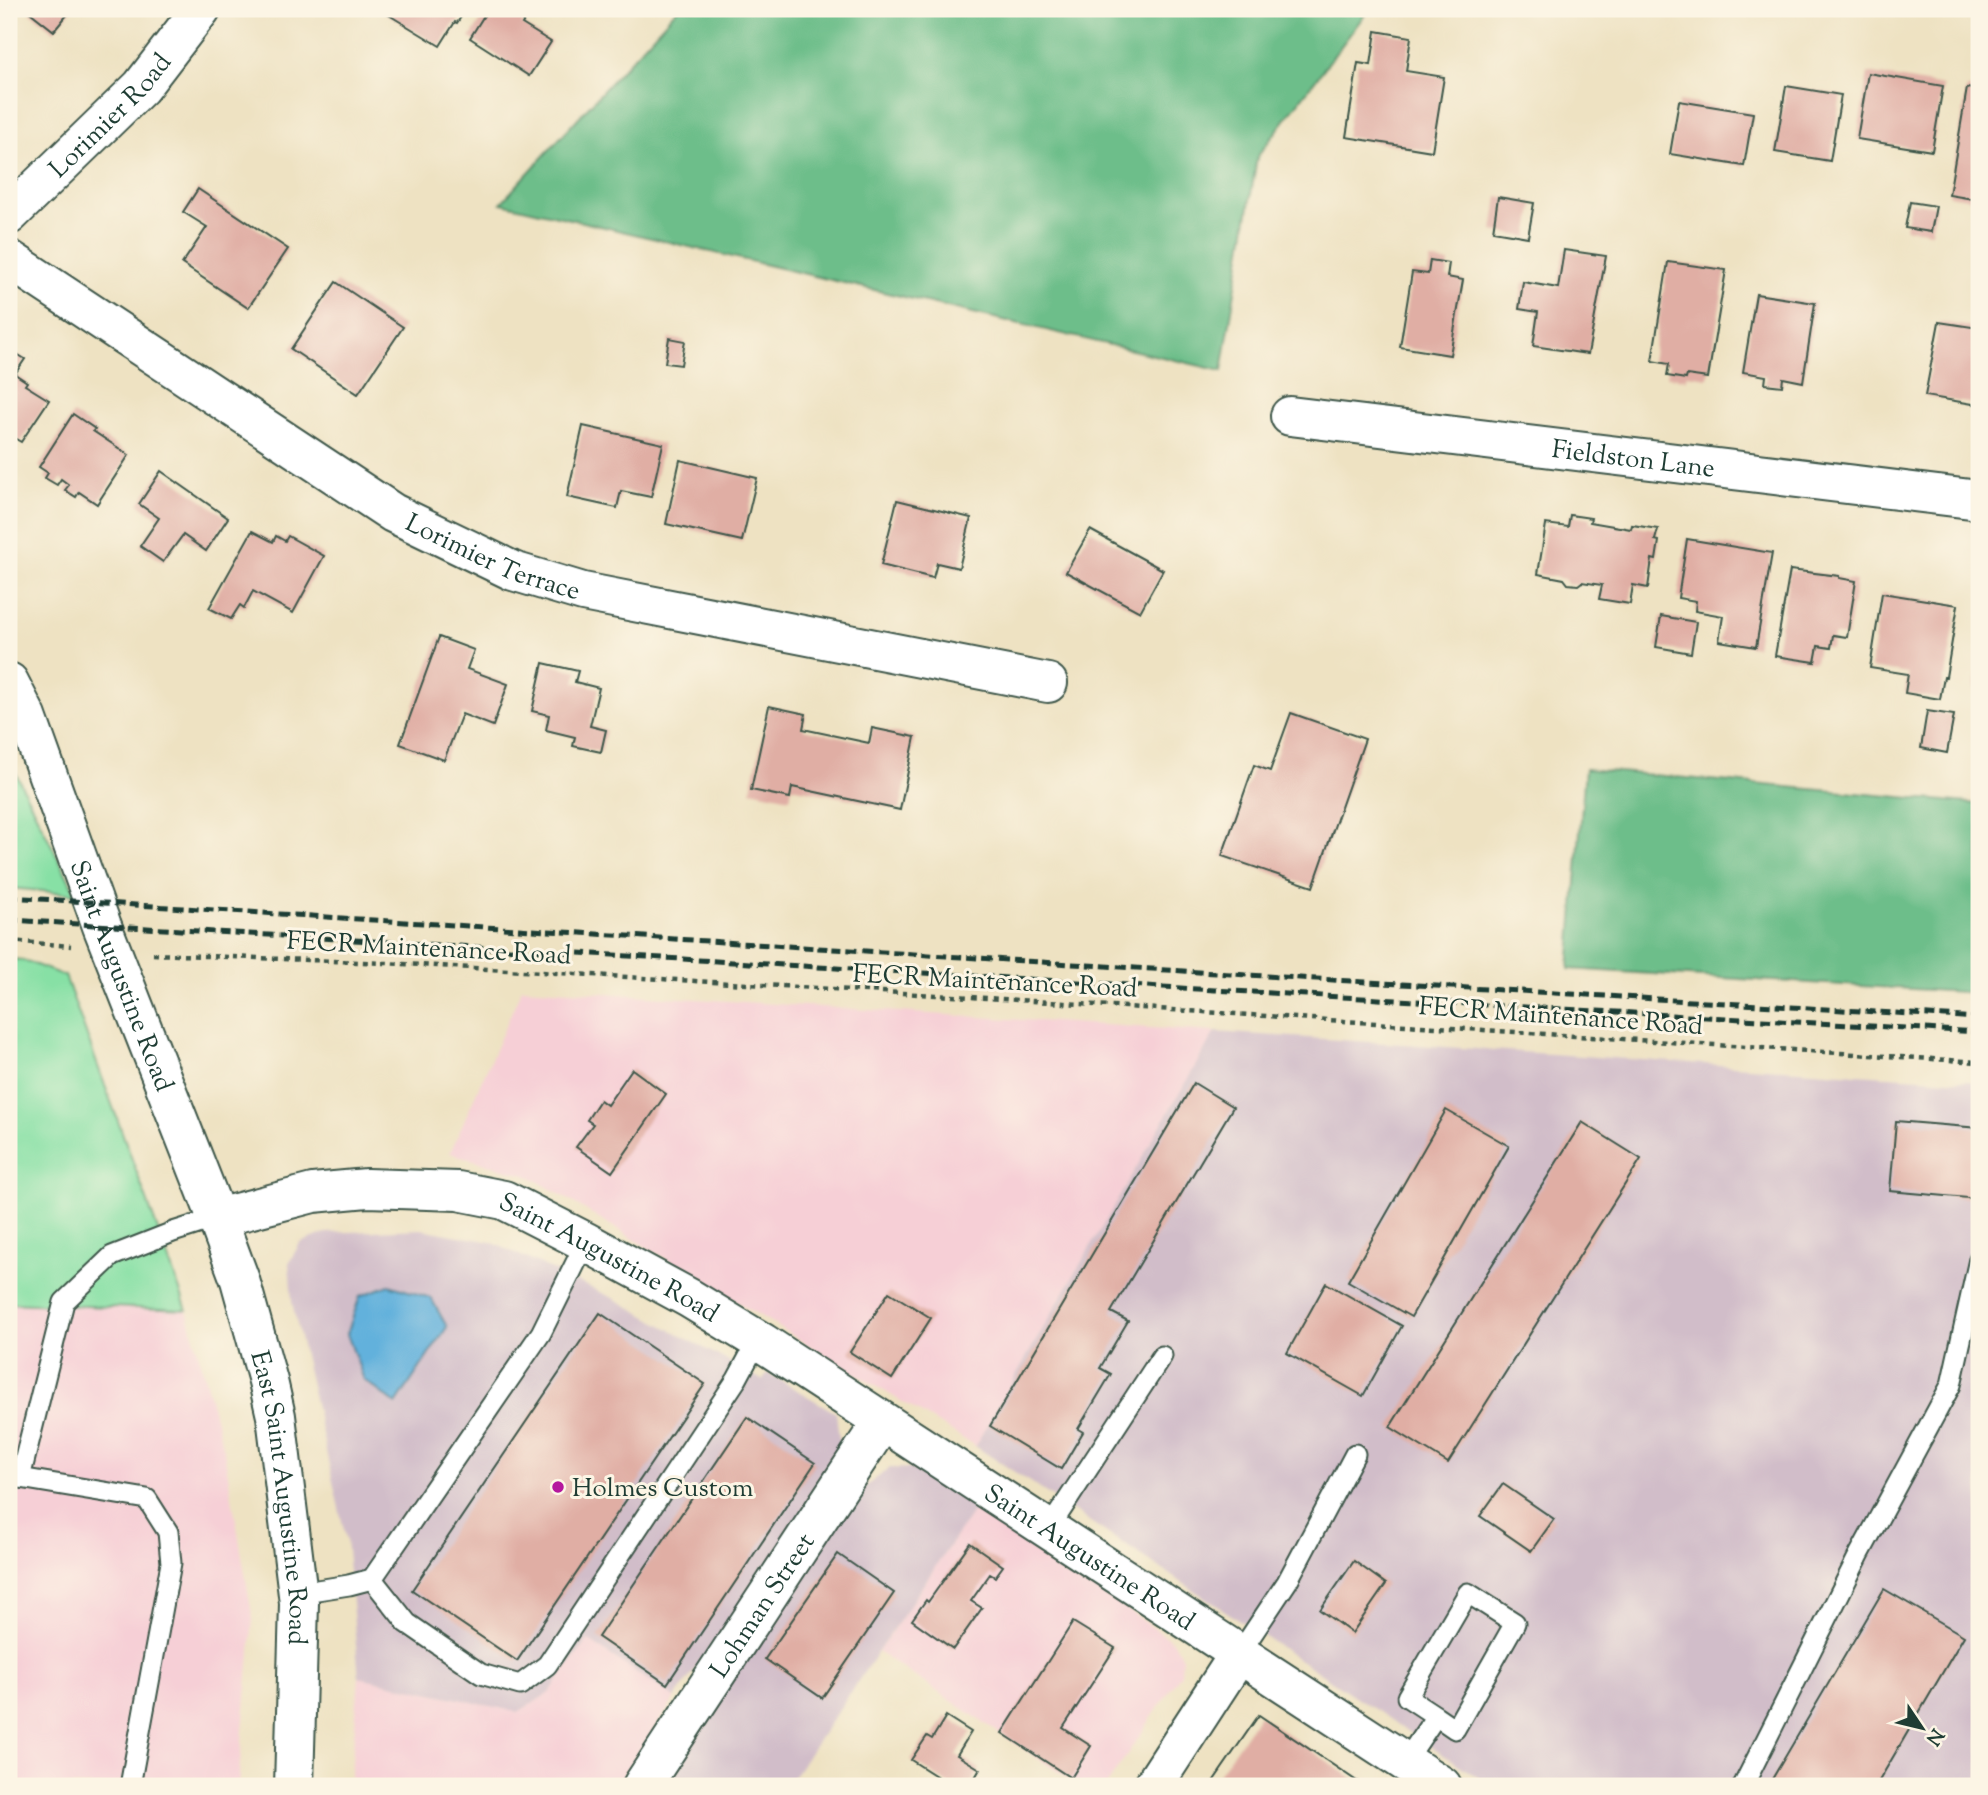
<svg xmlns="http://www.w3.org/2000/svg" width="1988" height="1795" font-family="'Sorts Mill Goudy',serif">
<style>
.built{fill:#f6cfd6}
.industrial{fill:#d1bdc9}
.green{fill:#87e0a5;stroke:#538e6c;stroke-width:2}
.forest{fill:#6dbe8a;stroke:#467e5f;stroke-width:2}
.water{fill:#62b1dc;stroke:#407788;stroke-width:2}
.building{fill:#e0aea4}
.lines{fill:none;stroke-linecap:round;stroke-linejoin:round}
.service-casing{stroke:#3e5649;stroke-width:23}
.minor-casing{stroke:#3e5649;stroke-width:42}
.tertiary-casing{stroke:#3e5649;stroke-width:42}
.secondary-casing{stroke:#3e5649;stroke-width:42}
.path{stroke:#3e5649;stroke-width:4.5;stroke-dasharray:5 5;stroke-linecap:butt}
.service{stroke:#fff;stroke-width:19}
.minor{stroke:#fff;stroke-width:38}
.tertiary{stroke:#fff;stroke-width:38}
.secondary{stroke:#fff;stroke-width:38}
.rail{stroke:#1f3d34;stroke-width:5;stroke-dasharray:10 5;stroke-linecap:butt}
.poi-dot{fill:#b5179e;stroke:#fcf5e5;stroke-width:2.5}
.labels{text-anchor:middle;stroke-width:6;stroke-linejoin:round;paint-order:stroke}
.street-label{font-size:26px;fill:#1f3d34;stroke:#fcf5e5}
.poi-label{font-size:26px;fill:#1f3d34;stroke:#fcf5e5;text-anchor:start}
</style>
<rect width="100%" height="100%" fill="#fcf5e5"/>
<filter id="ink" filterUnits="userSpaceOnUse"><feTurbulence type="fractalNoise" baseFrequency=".0143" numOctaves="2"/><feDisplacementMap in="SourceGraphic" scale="14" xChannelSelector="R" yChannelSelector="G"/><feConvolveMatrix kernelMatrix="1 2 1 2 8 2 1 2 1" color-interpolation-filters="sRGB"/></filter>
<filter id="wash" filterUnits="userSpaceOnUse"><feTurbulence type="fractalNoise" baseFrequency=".00686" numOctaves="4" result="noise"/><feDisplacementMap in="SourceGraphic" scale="28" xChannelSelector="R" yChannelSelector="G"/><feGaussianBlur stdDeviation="1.57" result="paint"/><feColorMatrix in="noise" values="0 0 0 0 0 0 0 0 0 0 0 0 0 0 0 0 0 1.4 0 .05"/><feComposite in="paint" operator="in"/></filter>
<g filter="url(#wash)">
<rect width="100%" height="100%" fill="#eee2c2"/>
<g class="built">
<path d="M522 988 1215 1032 975 1446 531 1177 450 1153Z"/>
<path d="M9 1303 187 1310 224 1451 253 1620 238 1786H9Z"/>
<path d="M977 1505 1174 1642 1182 1658 1181 1674 1106 1786H1079L878 1652Z"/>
<path d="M588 1640 675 1698 617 1786H350L359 1677 518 1712 549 1693Z"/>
</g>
<g class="industrial">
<path d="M1215 1032 1979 1082V1786H1491L975 1446Z"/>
<path d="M421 1229 491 1242 613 1298 762 1380 768 1373 836 1413 841 1455 824 1488 675 1698 588 1640 549 1693 518 1712 359 1677 346 1539 292 1302 289 1263 300 1243 326 1233Z"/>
<path d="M890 1468 921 1469 977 1505 787 1786H656L791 1580 865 1487Z"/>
</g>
<g class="green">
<path d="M9 760 76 894 9 888Z"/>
<path d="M9 959 23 960 65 976 187 1310 9 1303Z"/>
</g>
<g class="forest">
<path d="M677 9H1369L1257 157 1222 371 501 203Z"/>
<path d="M1585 769 1979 804V993L1569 969Z"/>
</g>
<path class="water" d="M389 1285 431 1298 447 1327 396 1404 364 1380 347 1334 360 1296Z"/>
<g id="blocks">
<g class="building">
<path d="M26 9H72L54 31Z"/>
<path d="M386 9H466L457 23 455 22 440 46 384 12Z"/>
<path d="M488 9H518L528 15 522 24 551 42 529 76 470 38Z"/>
<path d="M1376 31 1411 37 1406 71 1444 77 1432 151 1346 137 1358 63 1371 65Z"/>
<path d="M1868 73 1943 86 1932 151 1857 139Z"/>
<path d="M1786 86 1841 95 1830 161 1775 152Z"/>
<path d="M1967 88 1979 90V200L1949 195Z"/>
<path d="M1679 101 1753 113 1744 166 1670 154Z"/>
<path d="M198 189 288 249 248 308 182 264 207 227 183 212Z"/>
<path d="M1498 197 1534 203 1528 237 1493 231Z"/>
<path d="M1910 202 1936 206 1931 232 1905 228Z"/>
<path d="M1564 250 1606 256 1588 354 1533 346 1538 312 1519 309 1523 282 1558 288Z"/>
<path d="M1430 260 1449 263 1447 277 1463 280 1450 355 1400 347 1412 272 1428 274Z"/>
<path d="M1668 262 1726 270 1708 378 1687 375 1686 379 1667 376 1669 364 1652 361Z"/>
<path d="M336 282 403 327 358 394 291 349Z"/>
<path d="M1756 294 1815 303 1803 382 1783 378 1782 386 1765 384 1766 376 1743 372Z"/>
<path d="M1939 322 1979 328V405L1925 396Z"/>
<path d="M669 338 685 341 681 365 665 363Z"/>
<path d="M9 349 25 359 15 374 27 382 25 385 49 400 21 442 9 435Z"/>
<path d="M73 414 95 429 93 431 129 455 97 504 79 492 76 497 65 490 69 485 61 479 57 485 45 478 48 473 39 467Z"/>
<path d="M583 426 663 444 651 497 621 491 617 508 567 497Z"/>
<path d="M680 460 757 478 742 541 666 524Z"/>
<path d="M161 471 228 518 206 551 183 535 163 562 140 546 159 518 139 504Z"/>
<path d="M897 500 971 518 959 568 937 563 933 578 881 565Z"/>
<path d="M1570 515 1591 518 1590 522 1631 529 1632 525 1658 529 1655 540 1659 541 1656 560 1652 559 1648 588 1633 585 1630 604 1599 599 1602 585 1582 582 1578 585 1568 584 1564 579 1538 574 1546 524 1568 527Z"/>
<path d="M1090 530 1163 570 1140 612 1066 572Z"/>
<path d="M252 531 273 542 276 536 285 541 288 536 324 556 293 613 253 591 244 608 240 605 231 619 209 608Z"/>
<path d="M1687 539 1772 553 1756 647 1719 641 1723 616 1695 611 1696 601 1678 598Z"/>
<path d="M1790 570 1839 576V578L1856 581 1847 637 1833 635 1831 648 1818 646 1815 662 1775 656Z"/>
<path d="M1882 593 1958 605 1946 677H1944L1940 699 1905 693 1908 674 1870 668Z"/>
<path d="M1661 616 1696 622 1691 653 1656 647Z"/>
<path d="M439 637 474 650 467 669 508 684 493 726 462 714 444 760 400 744Z"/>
<path d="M543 663 578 671 575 682 599 688 590 726 606 730 601 752 573 746 575 737 546 730 549 715 532 711Z"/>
<path d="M1978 663H1979V689L1974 688Z"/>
<path d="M769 706 806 714 803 729 869 743 872 728 915 737 900 810 792 787 790 798 751 790Z"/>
<path d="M1927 711 1954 715 1947 753 1921 748Z"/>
<path d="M1291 713 1365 739 1313 887 1222 856 1254 765 1270 771Z"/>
<path d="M632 1069 666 1094 612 1172 576 1147 593 1124 587 1120 600 1100 607 1105Z"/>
<path d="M1194 1083 1233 1107 1111 1312 1128 1321 1100 1368 1111 1374 1078 1429 1083 1432 1061 1469 990 1426Z"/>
<path d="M1446 1110 1509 1146 1411 1317 1348 1281Z"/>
<path d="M1896 1121 1979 1128V1199L1890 1191Z"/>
<path d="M1582 1122 1641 1159 1448 1463 1390 1427Z"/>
<path d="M1326 1283 1402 1326 1363 1396 1287 1353Z"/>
<path d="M889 1292 931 1318 892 1379 850 1352Z"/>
<path d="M600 1313 705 1384 517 1661 412 1590Z"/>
<path d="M747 1417 815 1463 667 1684 598 1637Z"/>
<path d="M1503 1484 1554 1519 1531 1551 1480 1516Z"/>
<path d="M970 1543 1003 1566 995 1577 990 1574 971 1601 982 1608 953 1649 912 1620 926 1600 928 1602Z"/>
<path d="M838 1554 894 1593 822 1698 765 1659Z"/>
<path d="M1354 1561 1386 1584 1352 1633 1320 1610Z"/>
<path d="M1884 1589 1964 1636 1876 1786H1768Z"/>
<path d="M1073 1622 1115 1648 1063 1728 1091 1746 1071 1778 1002 1733Z"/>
<path d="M1259 1715 1364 1786H1210Z"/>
<path d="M946 1716 971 1732 957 1755 980 1769 970 1786H952L911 1760 927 1736 932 1739Z"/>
</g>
</g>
</g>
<g filter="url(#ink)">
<use href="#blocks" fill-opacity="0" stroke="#3e5649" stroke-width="2"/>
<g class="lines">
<defs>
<g id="service">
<path d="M9 1477 20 1478 64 1302 112 1256 173 1232 217 1218"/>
<path d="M20 1478 147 1499 168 1532 171 1563 130 1786"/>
<path d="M1048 1530 1162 1356"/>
<path d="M372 1579 407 1623 481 1674 520 1685 547 1665 737 1379 758 1340"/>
<path d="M298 1593 349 1585 372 1579 541 1333 586 1242"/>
<path d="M1239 1654 1287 1582 1355 1454"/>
<path d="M1405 1762 1436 1716 1455 1729 1515 1623 1468 1593 1407 1697 1436 1716"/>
<path d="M1743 1786 1859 1555 1951 1385 1979 1259"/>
</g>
<g id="minor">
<path id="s1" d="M9 215 141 87 201 9"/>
<path id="s2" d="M9 259 393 513 513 571 583 592 1048 683"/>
<path id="s3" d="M1290 416 1979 500"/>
<path id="s4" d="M642 1786 882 1422"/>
<path d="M1153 1786 1239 1654"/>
</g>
<g id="tertiary">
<path id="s5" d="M217 1218 313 1193 367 1188 458 1191 504 1200 586 1242 689 1298 763 1343 1442 1786"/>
</g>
<g id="secondary">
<path id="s6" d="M9 682 27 717 102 926 217 1218 240 1280 268 1381 276 1416 299 1603 294 1786"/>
</g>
</defs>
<use href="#service" class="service-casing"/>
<use href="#minor" class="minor-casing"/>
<use href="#tertiary" class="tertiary-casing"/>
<use href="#secondary" class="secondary-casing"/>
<g class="path">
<path d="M9 941 71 946"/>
<path d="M153 954 386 963 987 998 1979 1062"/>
</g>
<use href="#service" class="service"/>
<use href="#minor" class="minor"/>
<use href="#tertiary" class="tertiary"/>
<use href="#secondary" class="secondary"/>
<g class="rail">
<path d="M9 897 1231 974 1979 1018"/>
<path d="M9 920 1215 990 1979 1032"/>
</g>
</g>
</g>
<circle class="poi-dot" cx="558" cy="1487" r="7"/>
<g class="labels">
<g class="street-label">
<text dy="9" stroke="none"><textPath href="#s1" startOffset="142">Lorimier Road</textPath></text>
<text dy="9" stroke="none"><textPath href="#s3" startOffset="346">Fieldston Lane</textPath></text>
<text dy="9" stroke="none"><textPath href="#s2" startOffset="570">Lorimier Terrace</textPath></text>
<text transform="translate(429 947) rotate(3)" y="9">FECR Maintenance Road</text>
<text dy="9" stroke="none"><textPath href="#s6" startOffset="315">Saint Augustine Road</textPath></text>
<text transform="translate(995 980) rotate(3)" y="9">FECR Maintenance Road</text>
<text transform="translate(1561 1015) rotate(4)" y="9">FECR Maintenance Road</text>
<text dy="9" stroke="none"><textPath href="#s5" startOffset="411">Saint Augustine Road</textPath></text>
<text dy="9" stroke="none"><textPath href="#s6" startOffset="864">East Saint Augustine Road</textPath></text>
<text dy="9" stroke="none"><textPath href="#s5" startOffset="978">Saint Augustine Road</textPath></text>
<text dy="9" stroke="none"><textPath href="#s4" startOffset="217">Lohman Street</textPath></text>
</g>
<g class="poi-label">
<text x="572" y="1496">Holmes Custom</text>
</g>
</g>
<rect width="1988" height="1795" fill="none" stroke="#fcf5e5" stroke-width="35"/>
<g transform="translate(1922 1728) rotate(125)" stroke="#fcf5e5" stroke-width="5" paint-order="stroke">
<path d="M0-5L12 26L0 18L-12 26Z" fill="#1f3d34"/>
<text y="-10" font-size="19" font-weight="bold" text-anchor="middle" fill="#1f3d34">N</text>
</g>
</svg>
